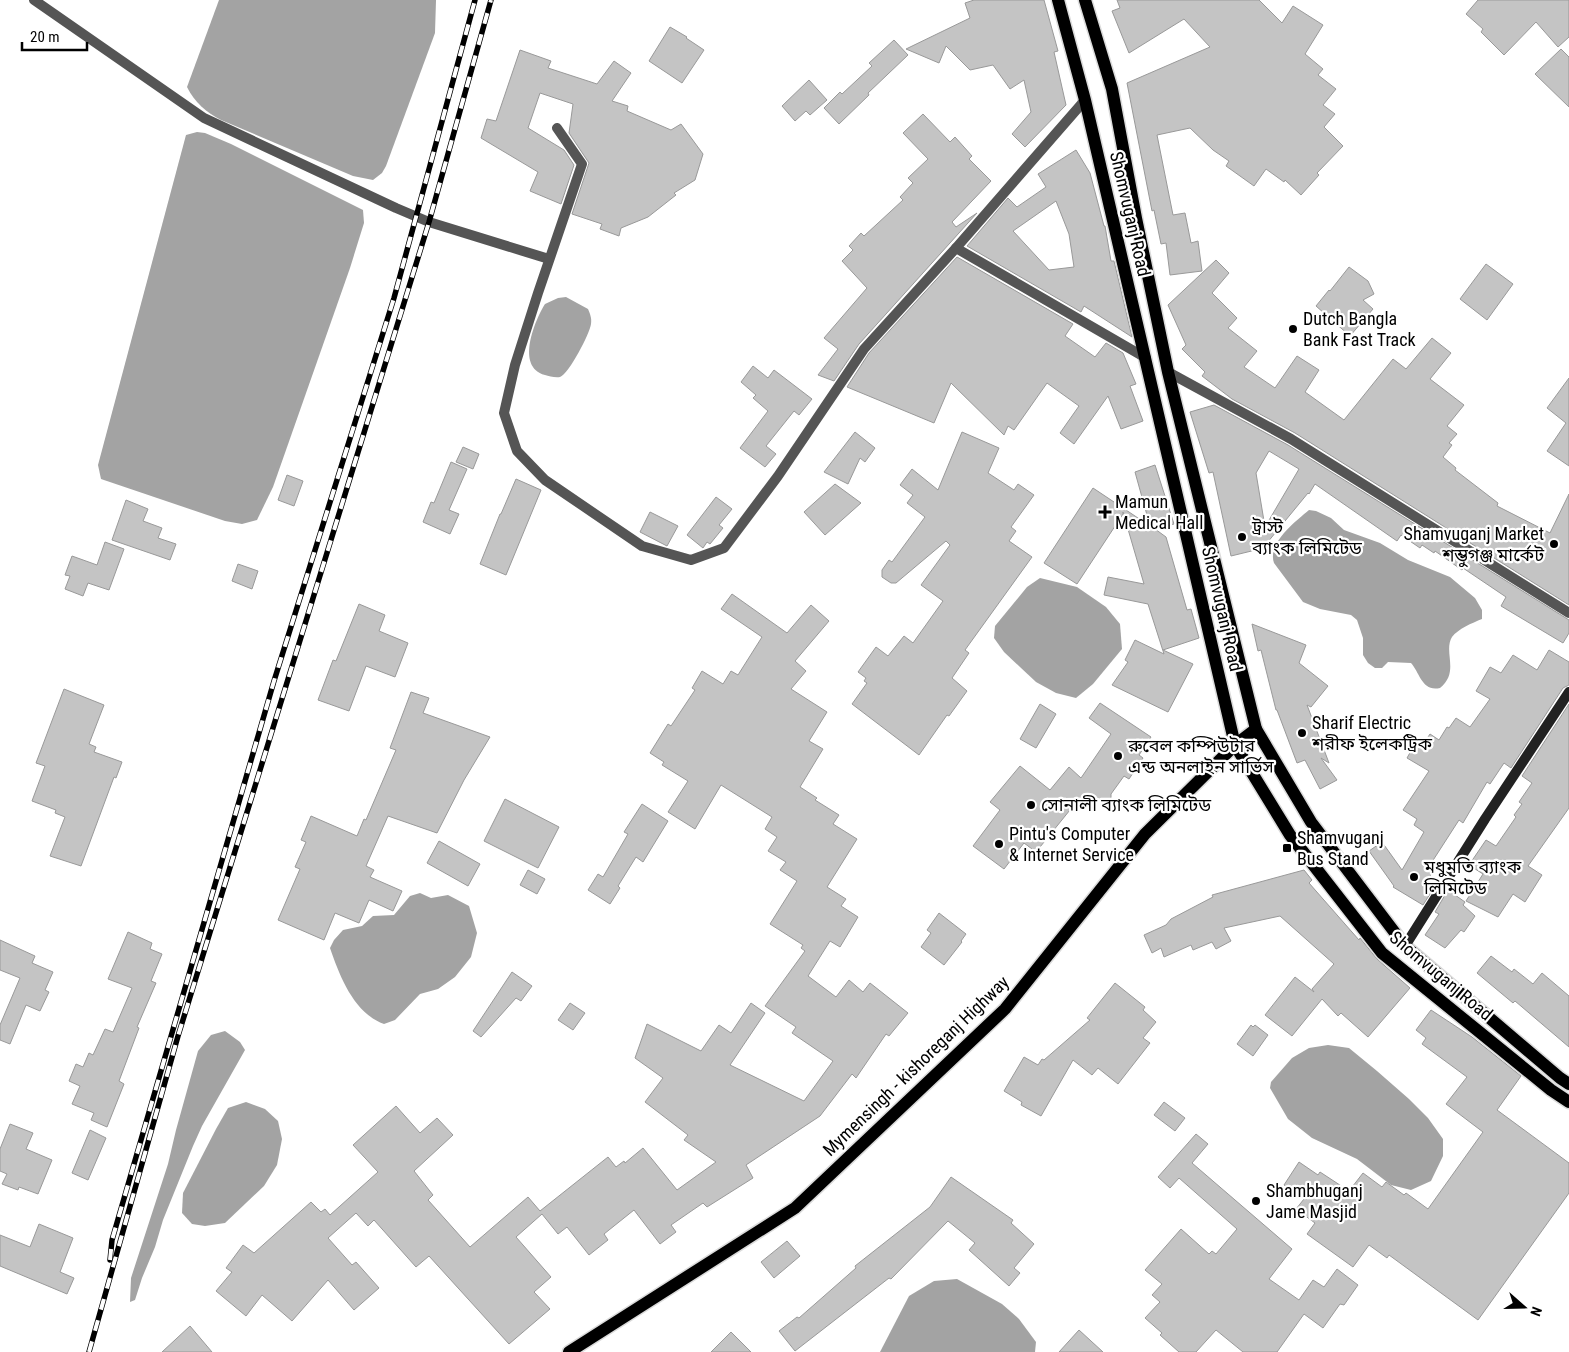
<svg xmlns="http://www.w3.org/2000/svg" width="1569" height="1352" font-family="'Roboto Condensed','Noto Sans Bengali',sans-serif">
<style>
.water{fill:#a3a3a3}
.building{fill:#c4c4c4;stroke:#999;fill-rule:evenodd}
.lines{fill:none;stroke-linecap:round;stroke-linejoin:round}
.primary-casing{stroke:#dbdbdb;stroke-width:15}
.street{stroke:#555;stroke-width:10}
.secondary{stroke:#222;stroke-width:10}
.primary{stroke:#000;stroke-width:12}
.rail-casing{stroke:#000;stroke-width:5.5}
.rail{stroke:#fff;stroke-width:4;stroke-dasharray:11;stroke-linecap:butt}
.poi-dot{fill:#000;stroke:#fff;stroke-width:2}
.labels{text-anchor:middle;stroke-width:4.5;stroke-linejoin:round;paint-order:stroke}
.street-label{font-size:18px;fill:#000;stroke:#fff}
.poi-label{font-size:18px;fill:#000;stroke:#fff;text-anchor:start}
</style>
<rect width="100%" height="100%" fill="#fff"/>
<g class="water">
<path d="M219 0H436L435 33 386 166 382 173 373 180 353 176 221 120C206 112 195 103 187 87Z"/>
<path d="M197 132 205 133 231 144 363 210 364 223 350 268 273 487 257 520 242 524 225 521 101 479 98 465 186 135Z"/>
<path d="M566 297 588 309C590 314 592 318 591 324 590 333 569 374 560 377 555 378 549 376 545 375 515 367 535 320 545 304L558 298Z"/>
<path d="M1309 510 1316 511 1331 518 1344 530 1380 543 1408 560 1450 577 1475 598 1482 610V619C1472 623 1458 629 1452 637 1443 652 1460 672 1440 688 1422 692 1420 673 1411 663L1388 662 1382 668H1375L1368 663 1363 655V638L1357 620 1351 615 1320 609 1303 602 1274 563C1267 543 1296 521 1309 510Z"/>
<path d="M1040 578 1077 587 1106 607 1120 624 1122 649 1093 684 1076 698 1056 693 1036 682 1004 652 994 638 995 626 1027 587Z"/>
<path d="M420 893 431 898 448 895 469 906 477 933 471 957 455 977 438 989 420 994 395 1020 384 1024C354 1013 340 977 330 948L334 940 343 930 362 926 373 916 394 915 410 896Z"/>
<path d="M225 1031 240 1042 245 1050 202 1126 193 1146 163 1220 155 1247 142 1278 135 1300 130 1302 131 1278 168 1164 176 1130 198 1051 211 1035Z"/>
<path d="M1328 1045 1349 1048 1377 1071 1409 1099 1428 1118 1443 1139V1156L1431 1181 1411 1190 1391 1185 1357 1159 1312 1138 1288 1119 1270 1088 1271 1082 1292 1058 1309 1048Z"/>
<path d="M246 1102 265 1109 278 1121 282 1139 277 1165 264 1186 225 1223 205 1226 192 1224 182 1213 183 1193 216 1129 228 1108Z"/>
<path d="M957 1279 1002 1304 1019 1319 1036 1342 1035 1352H880L909 1296 934 1281Z"/>
</g>
<g class="building">
<path d="M974 0H1044L1058 51 1054 52 1066 105 1025 147 1012 134 1031 112 1024 80 1010 89 993 65 970 70 946 46 939 63 906 49 970 18 965 3Z"/>
<path d="M1117 0H1259L1282 23 1293 6 1323 25 1305 54 1323 69 1318 75 1336 89 1323 105 1335 114 1324 127 1343 146 1317 173 1319 175 1301 195 1285 180 1284 182 1266 169 1254 186 1226 166 1229 161 1213 150 1190 128 1157 135 1173 215 1185 213 1191 243 1198 241 1202 271 1170 275 1166 243 1161 244 1154 210 1152 211 1127 83 1210 47 1184 19 1129 53 1112 11 1120 8Z"/>
<path d="M1478 0H1569V37L1558 47 1536 22 1504 55 1481 32 1483 29 1466 14Z"/>
<path d="M670 27 687 37 686 38 704 50 682 83 649 61Z"/>
<path d="M894 40 908 55 868 93 869 95 839 124 824 108 840 92 842 94 872 66 869 63Z"/>
<path d="M1561 49 1569 57V107L1535 74Z"/>
<path d="M520 50 551 61 548 68 597 84 614 61 631 73 612 101 628 106 627 111 671 130 681 124 703 154 695 180 674 193 676 195 648 217 621 228 619 236 600 229 602 224 572 214 589 163 569 133 573 104 540 93 528 128 564 150 574 165 561 204 530 191 538 172 481 138 487 119 496 121Z"/>
<path d="M809 80 827 100 810 115 806 111 795 121 782 106Z"/>
<path d="M923 114 950 142 955 137 972 156 969 159 991 181 952 222 956 227 977 213 859 344 834 381 818 375 838 349 824 338 867 288 842 261 853 250 849 246 861 233 864 236 903 200 900 197 913 183 908 178 928 159 903 133Z"/>
<path d="M1076 150 1090 173 1104 226H1105L1111 261H1114L1132 337 1084 306 1081 312 967 246 1008 198 1017 207 1046 187 1038 174ZM1056 201 1069 234 1074 267 1049 270 1013 231Z"/>
<path d="M957 257 1073 324 1065 336 1095 357 1106 343 1123 353 1136 384 1130 386 1143 421 1121 429 1108 396 1074 444 1060 433 1079 406 1047 383 1014 430 1008 426 1004 435 951 383 934 423 847 387 869 353Z"/>
<path d="M1216 260 1229 273 1212 293 1237 318 1228 328 1257 351 1244 367 1275 388 1297 356 1319 370 1305 392 1344 420 1393 359 1406 369 1432 338 1451 353 1430 379 1464 405 1447 426 1457 434 1449 443 1452 445 1443 457 1456 468 1455 470 1498 503 1497 506 1550 533 1569 494V605L1295 433 1232 399 1202 376 1205 372 1182 349 1186 345 1168 305Z"/>
<path d="M1486 264 1513 284 1487 320 1460 299Z"/>
<path d="M1349 267 1368 281 1374 294 1363 300 1373 309 1350 336 1316 306 1329 290 1330 291Z"/>
<path d="M753 366 768 378 774 370 812 399 799 415 794 411 766 446 776 454 765 467 740 448 768 411 753 398 756 395 741 382Z"/>
<path d="M1569 378V466L1547 451 1566 423 1547 408Z"/>
<path d="M1214 405 1288 445 1569 620V633L1563 643 1501 606 1506 597 1463 568 1462 570 1435 551 1434 553 1422 545 1420 548 1401 535 1397 541 1315 484 1309 494 1308 493 1267 543 1268 547 1231 556 1213 472 1209 473 1190 412ZM1269 451 1299 469 1265 527 1256 473Z"/>
<path d="M855 432 875 448 865 462 860 458 848 484 824 472Z"/>
<path d="M962 432 999 448 988 473 1014 490 1018 484 1034 495 1011 527 1016 531 1009 541 1032 557 965 650 969 653 952 678 967 691 949 716 947 715 919 755 852 704 867 683 864 681 866 678 858 672 876 647 888 656 904 636 913 643 943 601 921 585 950 545 946 541 896 583H891L882 577V570L889 560 892 562 925 517 907 503 913 495 900 485 912 469 938 490Z"/>
<path d="M463 447 479 454 473 469 456 462Z"/>
<path d="M451 462 467 469 449 510 459 514 450 534 423 522 431 502 434 503Z"/>
<path d="M1155 465 1174 524 1155 529 1166 537 1187 610 1191 609 1199 638 1163 650 1193 664 1168 712 1112 685 1128 662 1125 660 1135 640 1164 654 1148 604 1104 595 1108 577 1144 584 1123 512V514L1077 584 1044 563 1093 488 1150 526 1135 472Z"/>
<path d="M287 475 303 481 294 506 278 500Z"/>
<path d="M516 479 541 490 506 575 480 564 500 514H501Z"/>
<path d="M835 484 861 503 825 535 804 512Z"/>
<path d="M716 497 732 509 719 525 723 528 710 544 707 542 703 548 687 535Z"/>
<path d="M126 500 148 509 143 521 162 528 158 538 176 544 170 560 112 540Z"/>
<path d="M650 512 678 526 667 546 640 532Z"/>
<path d="M105 542 124 549 109 590 88 583 83 596 65 589 70 576 65 575 72 556 97 565Z"/>
<path d="M238 564 258 571 252 589 232 581Z"/>
<path d="M732 594 787 633 811 605 829 621 795 661 806 671 791 689 827 712 809 741 823 749 800 787 817 798 815 800 839 815 833 824 857 839 827 887 846 899 841 906 858 917 840 947 830 941 808 976 836 997 849 980 863 992 870 983 908 1013 889 1036 886 1034 856 1078 852 1074 820 1116 746 1165 753 1178 707 1207 703 1203 671 1225 676 1232 660 1244 634 1210 604 1234 608 1240 589 1255 567 1227 558 1234 542 1214 516 1237 551 1277 534 1292 550 1309 509 1344 429 1256 416 1267 374 1220 368 1226 356 1213 328 1238 352 1265 356 1262 379 1288 354 1310 328 1280 292 1321 262 1295 246 1316 216 1291 232 1272 226 1268 243 1245 254 1253 311 1202 321 1212 325 1209 330 1215 378 1172 353 1145 396 1106 420 1133 437 1118 453 1135 414 1171 433 1195 428 1200 470 1247 528 1197 540 1211 608 1157 616 1167 624 1161 625 1163 643 1148 677 1190 716 1162 684 1140 688 1135 645 1102 663 1078 635 1058 647 1024 701 1051 719 1025 731 1033 751 1003 765 1013 730 1065 804 1101 833 1061 792 1033 796 1027 765 1006 805 951 801 948 803 945 770 924 797 881 780 870 786 862 768 851 777 837 765 829 772 817 721 785 695 829 668 812 688 781 662 765 664 762 650 753 668 724 671 726 695 690 692 688 702 671 723 684 731 671 738 675 762 637 721 609Z"/>
<path d="M359 604 385 615 379 631 408 643 395 677 366 666 349 711 318 700 333 660 336 661Z"/>
<path d="M1252 624 1306 645 1299 663 1328 686 1311 707 1307 705 1329 763 1321 758 1337 780 1320 789 1305 760 1297 763 1277 710H1276L1261 650 1258 651Z"/>
<path d="M1549 650 1569 662V685L1563 688 1511 768 1504 763 1490 784 1487 782 1463 823 1459 820 1430 865 1435 867 1429 878 1437 883 1423 905 1393 887 1394 886 1369 851 1382 842 1402 870 1424 832 1414 825 1417 819 1403 810 1429 771 1407 758 1416 742 1422 746 1430 734 1439 740 1447 727 1449 728 1456 718 1470 727 1490 699 1476 691 1490 667 1501 673 1513 655 1537 670Z"/>
<path d="M64 689 104 705 89 744 96 747 94 752 122 762 116 778 114 777 81 866 50 856 65 817 55 813 56 810 32 801 45 766 36 763Z"/>
<path d="M411 692 429 698 423 713 490 737 464 780 437 833 388 816 366 866 374 870 370 877 402 891 393 911 369 900 359 923 335 913 324 940 278 920 300 869 295 867 306 842 301 840 311 816 357 836 364 819 366 820 396 750 390 748Z"/>
<path d="M1100 703 1151 737 1139 755 1143 758 1129 779 1124 776 1111 794V800L1066 798 1074 805 1036 852 1024 843 1004 869 973 846 1000 810 990 802 1020 766 1050 790 1069 767 1081 778 1111 734 1089 718Z"/>
<path d="M1040 704 1056 714 1036 748 1020 739Z"/>
<path d="M1569 704V808L1528 866 1542 875 1525 902 1513 894 1498 917 1466 901 1483 874 1469 865 1486 840 1496 846 1516 817 1514 815 1522 804 1519 802 1532 783 1522 776Z"/>
<path d="M505 799 559 827 538 868 484 841Z"/>
<path d="M642 804 668 821 643 862 636 857 618 886 620 888 610 904 588 890 598 874 603 877 628 834 624 832Z"/>
<path d="M439 841 480 864 468 886 427 863Z"/>
<path d="M528 870 545 879 537 894 520 885Z"/>
<path d="M1304 870 1312 880 1309 883 1359 940 1360 938 1377 959 1410 988 1368 1037 1341 1013 1338 1016 1322 999 1292 1036 1265 1015 1295 977 1314 992 1312 989 1334 964 1280 916 1224 928 1231 941 1216 949 1212 942 1193 950 1191 945 1164 957 1161 948 1152 953 1144 935 1166 925 1171 919 1213 897 1212 895Z"/>
<path d="M1448 890 1465 902 1463 905 1475 916 1464 932 1461 930 1445 948 1425 935 1439 914 1435 912Z"/>
<path d="M939 913 966 934 961 941 962 942 944 965 921 947 931 933 927 930Z"/>
<path d="M128 932 152 943 150 949 162 954 151 981 156 983 137 1027 139 1028 119 1081 124 1084 107 1127 91 1120 94 1113 72 1104 80 1086 69 1081 76 1064 83 1067 89 1053 93 1055 105 1029 113 1032 132 988 108 979Z"/>
<path d="M0 940 35 956 32 963 53 972 45 990 49 992 40 1011 26 1005 10 1044 0 1040V1025L20 978 0 970Z"/>
<path d="M1491 956 1512 972 1514 969 1533 984 1542 973 1569 996V1047L1515 1001 1513 1003 1477 973Z"/>
<path d="M512 972 532 986 521 1001 516 998 481 1037 473 1031Z"/>
<path d="M1115 983 1145 1007 1143 1010 1156 1022 1143 1038 1150 1043 1118 1084 1098 1068 1092 1075 1073 1060 1041 1116 1021 1105 1022 1102 1004 1091 1024 1057 1038 1065 1042 1059 1044 1060 1090 1020 1087 1018Z"/>
<path d="M570 1003 585 1013 573 1030 558 1020Z"/>
<path d="M1431 1010 1472 1037 1521 1076 1497 1110 1569 1163V1193L1478 1320 1389 1255 1387 1258 1369 1245 1353 1267 1307 1234 1315 1223 1296 1209 1304 1199 1284 1185 1299 1162 1318 1175 1320 1172 1349 1191 1363 1173 1382 1187 1386 1182 1404 1195 1406 1193 1428 1209 1483 1132 1446 1104 1467 1077 1422 1044 1426 1038 1416 1030Z"/>
<path d="M1251 1025 1253 1027 1255 1025 1268 1035 1253 1056 1237 1044Z"/>
<path d="M1164 1102 1185 1118 1175 1131 1154 1115Z"/>
<path d="M10 1124 33 1133 26 1149 52 1160 38 1194 19 1187 18 1190 2 1184 7 1174 0 1171V1149Z"/>
<path d="M90 1130 106 1138 88 1180 72 1173Z"/>
<path d="M1196 1134 1208 1144 1192 1163 1292 1249 1269 1279 1299 1300 1313 1280 1324 1287 1337 1269 1358 1285 1344 1305 1340 1304 1323 1328 1304 1314 1277 1352H1243L1216 1330 1196 1352H1179L1160 1335 1162 1333 1145 1318 1160 1302 1152 1295 1162 1284 1145 1270 1181 1229 1209 1254 1212 1251 1216 1254 1237 1229 1179 1178 1170 1188 1158 1177Z"/>
<path d="M951 1177 1013 1220 1011 1223 1034 1244 1014 1268 1020 1273 1009 1286 969 1250 975 1243 948 1221 891 1279 889 1278 795 1351 779 1331 797 1317 799 1318 856 1268 855 1266 930 1207Z"/>
<path d="M39 1224 73 1238 60 1272 74 1278 67 1294 0 1266V1235L30 1247Z"/>
<path d="M787 1241 800 1256 774 1278 761 1262Z"/>
<path d="M190 1326 212 1352H162Z"/>
<path d="M1079 1330 1103 1352H1059Z"/>
<path d="M731 1332 751 1352H711Z"/>
</g>
<g class="lines">
<defs>
<g id="primary">
<path d="M1058 0 1085 100 1235 745 1290 835 1382 953 1551 1090 1569 1102"/>
<path d="M1085 0 1112 89 1136 218 1168 372 1256 729 1311 822 1405 946 1560 1078 1569 1084"/>
<path d="M569 1352 795 1208 1005 1009 1145 834 1235 745 1256 729"/>
</g>
</defs>
<use href="#primary" class="primary-casing"/>
<g class="street">
<path d="M34 0 204 118 396 208 429 222 549 259"/>
<path d="M557 128 582 164 538 293 515 365 504 413 517 451 545 480 642 546 691 560 724 548 778 476 864 349 956 248 1085 100"/>
<path d="M956 248 1146 358"/>
<path d="M1168 372 1291 439 1569 613"/>
</g>
<path class="secondary" d="M1405 946 1485 819 1569 692"/>
<use href="#primary" class="primary"/>
<defs>
<g id="rail">
<path d="M110 1260 112 1240 274 681 394 298 475 0"/>
<path d="M89 1352 178 1036 429 222 491 0"/>
</g>
</defs>
<use href="#rail" class="rail-casing"/>
<use href="#rail" class="rail"/>
</g>
<g class="poi-dot">
<circle cx="1293" cy="329" r="5"/>
<path d="M1102.5 504.5h5v5h5v5h-5v5h-5v-5h-5v-5h5z"/>
<circle cx="1242" cy="537" r="5"/>
<circle cx="1554" cy="544" r="5"/>
<circle cx="1302" cy="733" r="5"/>
<circle cx="1118" cy="756" r="5"/>
<circle cx="1031" cy="805" r="5"/>
<circle cx="999" cy="844" r="5"/>
<rect x="1282" y="843" width="10" height="10" rx="2.5"/>
<circle cx="1414" cy="877" r="5"/>
<circle cx="1256" cy="1201" r="5"/>
</g>
<g class="labels">
<g class="street-label">
<text transform="translate(1130 214) rotate(77)" y="6">Shomvuganj Road</text>
<text transform="translate(1222 609) rotate(77)" y="6">Shomvuganj Road</text>
<text transform="translate(1441 976) rotate(40)" y="6">Shomvuganj Road</text>
<text transform="translate(916 1066) rotate(-44)" y="6">Mymensingh - kishoreganj Highway</text>
</g>
<g class="poi-label">
<text x="1303" y="325">Dutch Bangla<tspan x="1303" dy="21">Bank Fast Track</tspan></text>
<text x="1115" y="508">Mamun<tspan x="1115" dy="21">Medical Hall</tspan></text>
<text x="1252" y="533">ট্রাস্ট<tspan x="1252" dy="21">ব্যাংক লিমিটেড</tspan></text>
<text x="1544" y="540" text-anchor="end">Shamvuganj Market<tspan x="1544" dy="21">শম্ভুগঞ্জ মার্কেট</tspan></text>
<text x="1312" y="729">Sharif Electric<tspan x="1312" dy="21">শরীফ ইলেকট্রিক</tspan></text>
<text x="1128" y="752">রুবেল কম্পিউটার<tspan x="1128" dy="21">এন্ড অনলাইন সার্ভিস</tspan></text>
<text x="1041" y="811">সোনালী ব্যাংক লিমিটেড</text>
<text x="1009" y="840">Pintu's Computer<tspan x="1009" dy="21">&amp; Internet Service</tspan></text>
<text x="1297" y="844">Shamvuganj<tspan x="1297" dy="21">Bus Stand</tspan></text>
<text x="1424" y="873">মধুমতি ব্যাংক<tspan x="1424" dy="21">লিমিটেড</tspan></text>
<text x="1266" y="1197">Shambhuganj<tspan x="1266" dy="21">Jame Masjid</tspan></text>
</g>
</g>
<g transform="translate(1524 1307) rotate(110)" stroke="#ffffff" stroke-width="4" paint-order="stroke">
<path d="M0-4L9 19L0 12L-9 19Z" fill="#000000"/>
<text y="-8" font-size="14" font-weight="bold" text-anchor="middle" fill="#000000">N</text>
</g>
<path d="M22 42v8h65v-8" fill="none" stroke="#000000" stroke-width="2.5"/>
<text x="30" y="42" font-size="15" fill="#000000" stroke="#ffffff" stroke-width="4" paint-order="stroke">20 m</text>
</svg>
